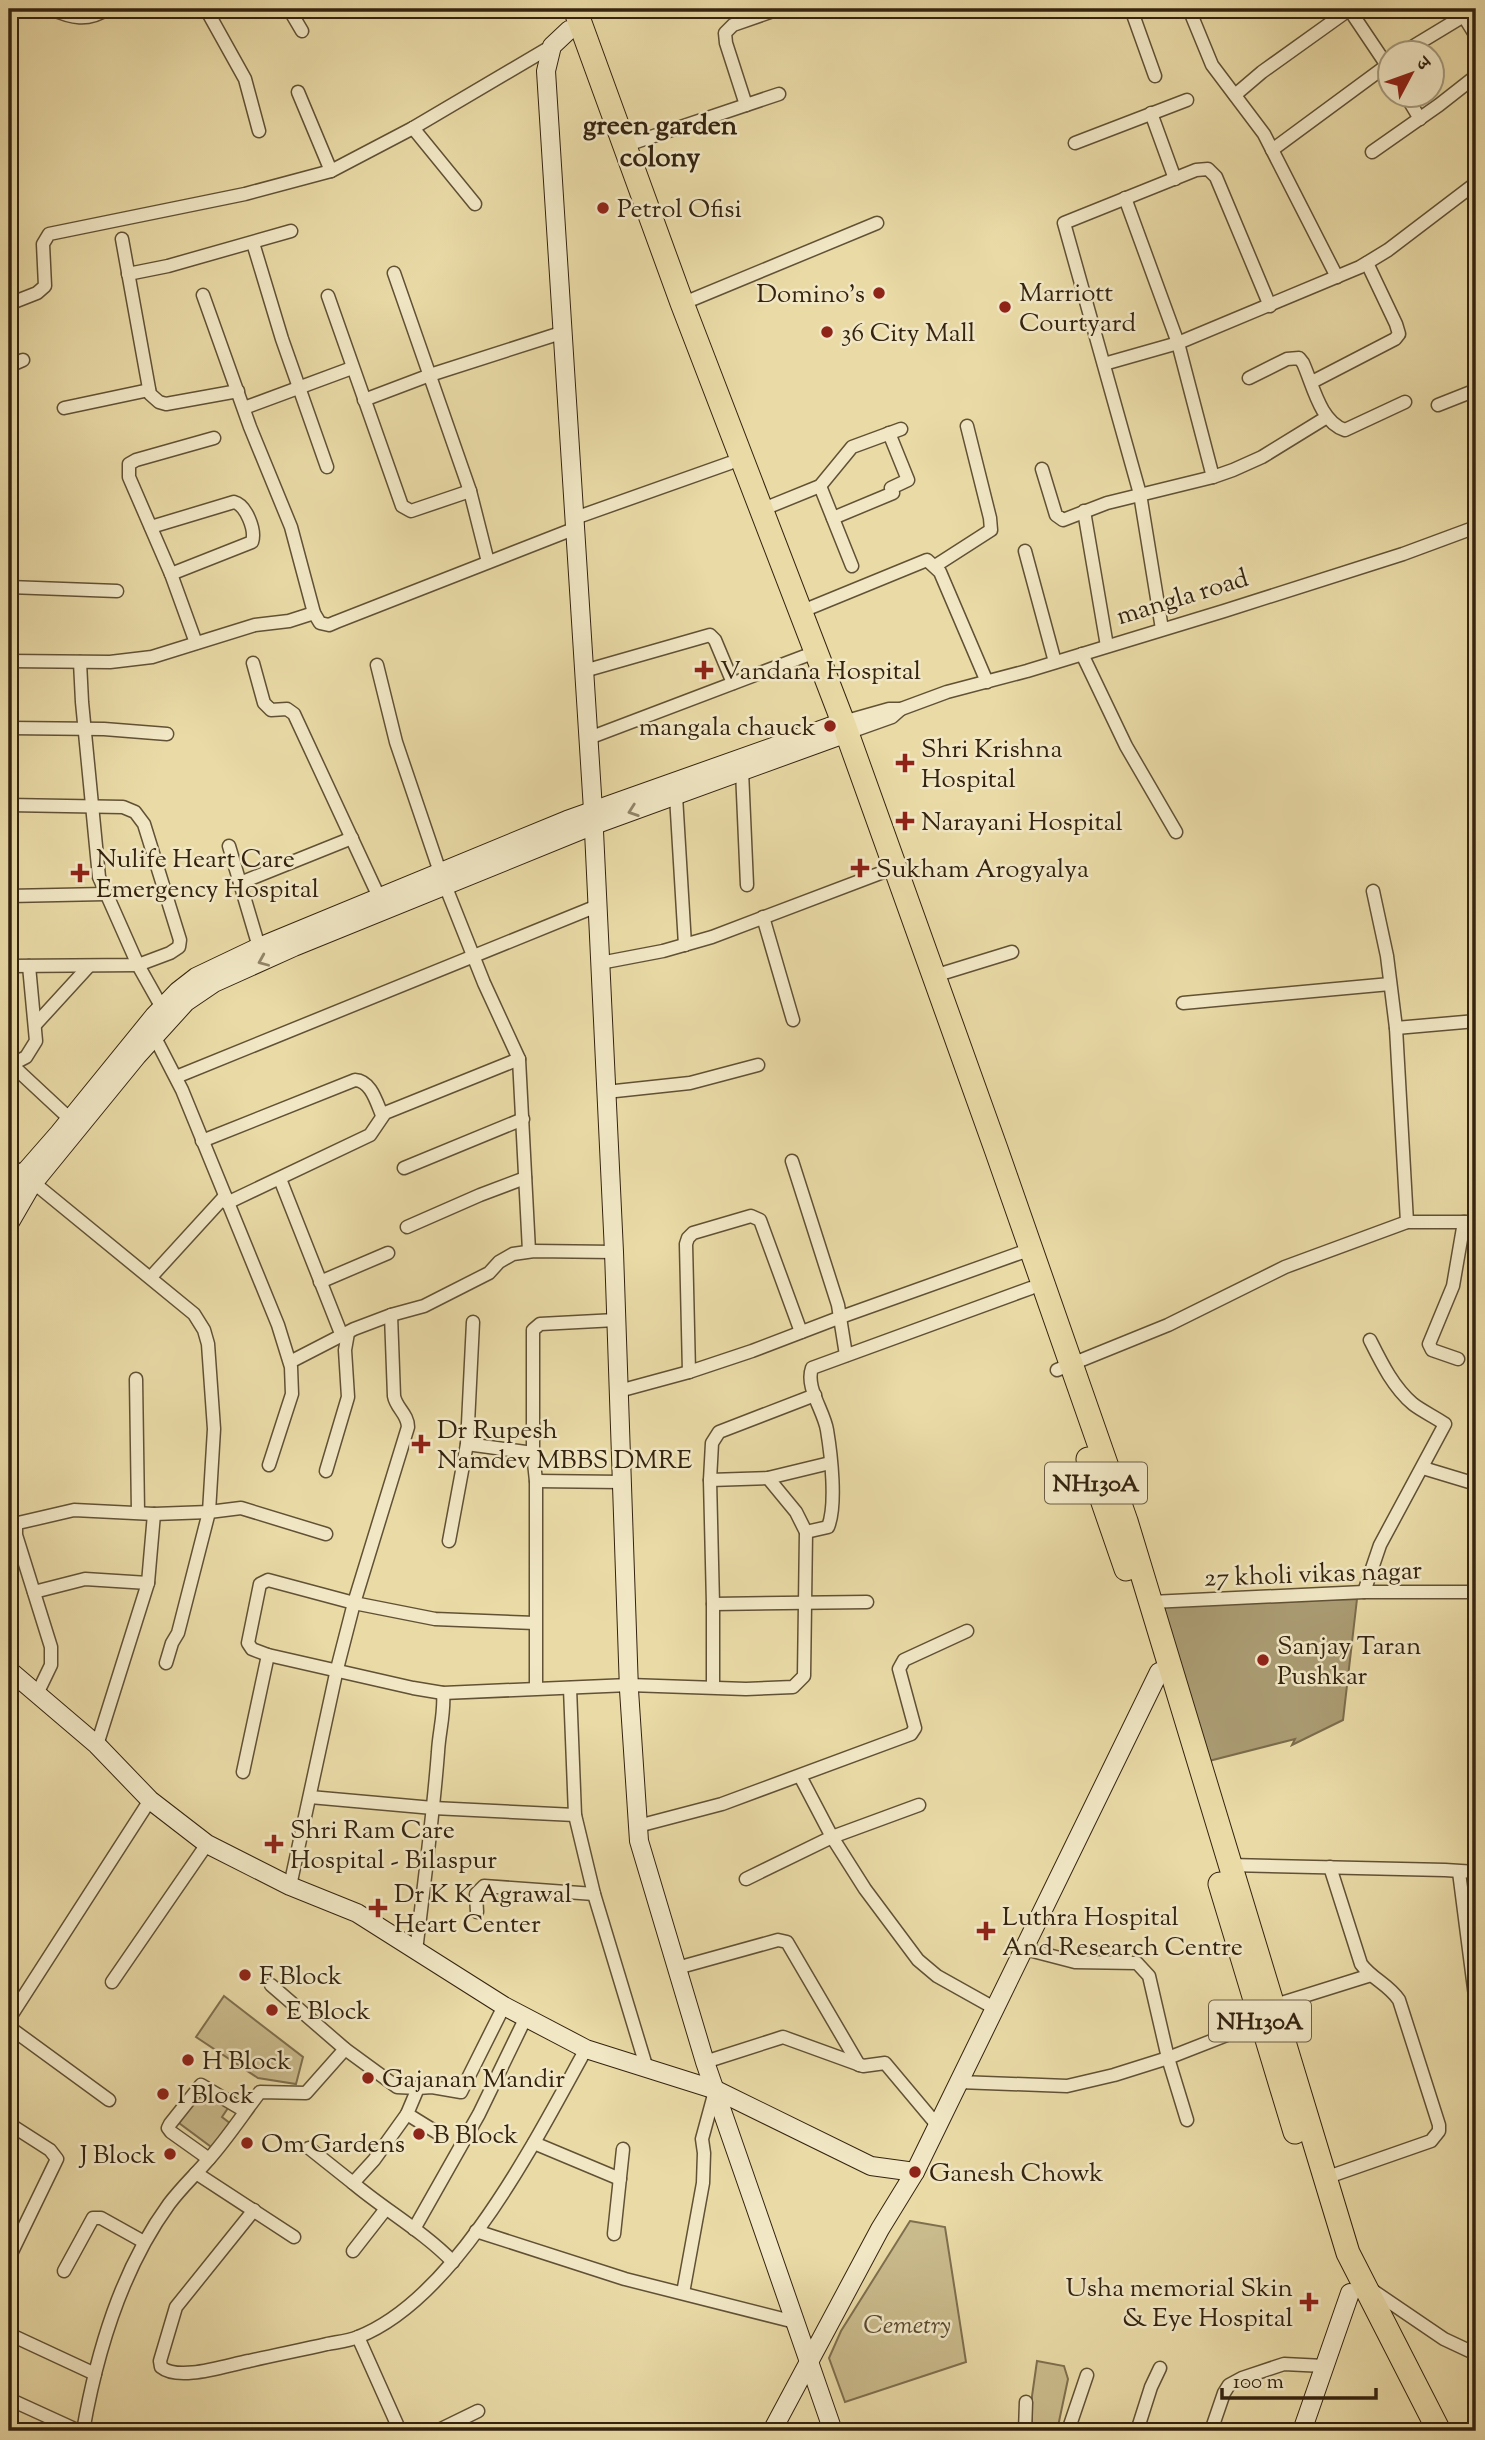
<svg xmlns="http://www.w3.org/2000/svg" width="1485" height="2440" font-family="'Sorts Mill Goudy','Noto Serif Devanagari',serif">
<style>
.green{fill:#cabb8c;stroke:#7f6f4e;stroke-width:2}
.water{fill:#ab9c73;stroke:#7b6c4b;stroke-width:2}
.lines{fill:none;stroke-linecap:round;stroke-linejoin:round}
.street-casing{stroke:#615135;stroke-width:15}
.secondary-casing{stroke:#34230f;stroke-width:20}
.highway-casing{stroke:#34230f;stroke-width:25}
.street{stroke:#f1e7c5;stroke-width:12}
.secondary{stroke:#f1e7c5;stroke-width:18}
.highway{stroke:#e9daa6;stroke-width:23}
.oneway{stroke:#92856a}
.poi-dot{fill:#8f2418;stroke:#f1e7c5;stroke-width:2.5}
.labels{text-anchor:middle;stroke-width:5;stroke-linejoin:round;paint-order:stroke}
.shield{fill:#f1e7c5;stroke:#6d5e46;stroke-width:2}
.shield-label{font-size:24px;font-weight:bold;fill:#34230f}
.poi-label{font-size:26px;fill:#34230f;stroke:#f1e7c5;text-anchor:start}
.street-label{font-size:26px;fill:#34230f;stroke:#f1e7c5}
.park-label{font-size:26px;font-style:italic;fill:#5a492e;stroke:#f1e7c5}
.neighbourhood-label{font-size:28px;font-weight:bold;fill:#34230f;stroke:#f1e7c5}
</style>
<rect width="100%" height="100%" fill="#e9daa6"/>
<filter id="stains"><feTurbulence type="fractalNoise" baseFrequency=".00286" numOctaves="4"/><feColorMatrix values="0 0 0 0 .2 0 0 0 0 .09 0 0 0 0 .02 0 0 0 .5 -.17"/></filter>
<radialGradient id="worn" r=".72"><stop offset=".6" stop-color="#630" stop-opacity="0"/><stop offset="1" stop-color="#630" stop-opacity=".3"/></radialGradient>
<g class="green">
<path d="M224 1996 303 2057 296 2084 258 2078 196 2037Z"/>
<path d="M203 2090 228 2108 222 2117 231 2124 214 2149 179 2123Z"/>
<path d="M910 2221 945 2227 966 2362 845 2402 829 2358 841 2331Z"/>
<path d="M1037 2361 1064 2366 1068 2379 1057 2431H1032V2396Z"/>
</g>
<path class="water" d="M1357 1599 1343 1720 1292 1745 1295 1739 1205 1762 1160 1601Z"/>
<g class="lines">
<defs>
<g id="street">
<path d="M51 9C71 18 88 22 107 9"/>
<path d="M206 9 245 79 259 131"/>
<path d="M289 9 302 31"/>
<path d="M1131 9 1155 76"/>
<path d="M1189 9 1212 65 1264 134 1337 277"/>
<path d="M1349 9 1390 70"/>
<path d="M1463 15 1476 36"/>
<path d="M1404 52 1475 9"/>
<path d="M298 92 331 171"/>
<path d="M1405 94 1420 119"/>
<path d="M1235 95 1262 72 1350 9"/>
<path d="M746 105 726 43 725 33 733 25 779 9"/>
<path d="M1151 113 1175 179"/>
<path d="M413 128 475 204"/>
<path d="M1075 143 1187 100"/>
<path d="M624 146 779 94"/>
<path d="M1272 150 1390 63"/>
<path d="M1372 152 1439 105 1476 76"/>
<path d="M1125 198 1178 343 1213 477"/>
<path d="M122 239 150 394 159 402 166 404 238 391"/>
<path d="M253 243 282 339 327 467"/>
<path d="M394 273 470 491 488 562"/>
<path d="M128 274 168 266 291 231"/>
<path d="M203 295 250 427 291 527 314 613 320 623 329 625 336 622 576 528"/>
<path d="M328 296 402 506 411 511 470 491"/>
<path d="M9 304 37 293 45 286 43 244 49 234 245 194 331 171 413 128 552 46"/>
<path d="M679 305 877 223"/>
<path d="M1104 364 1178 343 1360 267 1388 250 1476 183"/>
<path d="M9 366 23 360"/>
<path d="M1249 378 1287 359 1299 358 1303 363C1313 385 1320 422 1345 430L1405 402"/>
<path d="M1312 382 1395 339 1399 334 1396 324 1367 263"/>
<path d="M364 400 430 375 564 332"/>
<path d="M1438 405 1476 390"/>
<path d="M64 408 149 390"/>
<path d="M244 408 352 368"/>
<path d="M1042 469 1056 515 1063 520 1107 503 1213 477 1233 470 1262 457 1327 417"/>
<path d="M820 486 852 566"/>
<path d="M761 510 820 486 852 447 901 429"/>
<path d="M1084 511 1107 646"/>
<path d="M575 518 730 463"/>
<path d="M833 518 893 493 891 488 908 480 889 433"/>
<path d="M151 527 234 502C246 505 256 530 252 542L171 574"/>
<path d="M1025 551 1055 662"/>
<path d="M935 566 991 530 990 518 967 426"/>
<path d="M9 587 117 591"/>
<path d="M800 612 927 560 940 572 987 682"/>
<path d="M1162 629 1140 494 1064 223 1196 170 1208 169 1216 177 1270 306"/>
<path d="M196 643 171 574 129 477V464L136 460 214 438"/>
<path d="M1082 654 1126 746 1176 832"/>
<path d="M9 661 110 662 152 657 255 625 289 621 314 613"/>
<path d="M80 662 82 702 99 877 138 965 165 1013"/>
<path d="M253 663 264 703 271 710 287 709 294 714 379 897"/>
<path d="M377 665 396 742 440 872"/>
<path d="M584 671 710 635 715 640 733 683"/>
<path d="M843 722 889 709H901L947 692 1027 671 1224 611 1403 554 1476 527"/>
<path d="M9 728 104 729 167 734"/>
<path d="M847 733 892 717 901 709"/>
<path d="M589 738 805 656"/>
<path d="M742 771 747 885"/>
<path d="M676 796 685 945"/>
<path d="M9 805 123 807 135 812 144 824 180 940 179 947 170 953 138 965 9 966"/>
<path d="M229 846 259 947"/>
<path d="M240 883 352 838"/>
<path d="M445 885 484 983 519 1059 529 1251"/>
<path d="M1373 891 1387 956 1396 1028 1407 1222"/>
<path d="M9 896 105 894"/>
<path d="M763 917 793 1020"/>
<path d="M600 963 663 951 712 937 886 871"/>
<path d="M934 976 1012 952"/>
<path d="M1183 1003 1390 984"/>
<path d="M35 1025 89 966"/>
<path d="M1396 1028 1476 1021"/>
<path d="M151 1030 182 1090 278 1325 291 1367 292 1394 269 1465"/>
<path d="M12 1065 70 1119"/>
<path d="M9 1066 26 1057 36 1041 29 966"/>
<path d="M176 1077 597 906"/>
<path d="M606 1092 690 1083 758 1065"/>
<path d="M202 1141 355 1080C371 1081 376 1101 382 1115"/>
<path d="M792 1161 838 1305 846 1355"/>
<path d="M9 1165 24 1173"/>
<path d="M404 1168 523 1119"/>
<path d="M280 1179 342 1336"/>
<path d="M34 1183 194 1314 204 1330 208 1344 214 1429 209 1512 178 1633 172 1643 166 1663"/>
<path d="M227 1203 370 1135 385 1113 519 1059"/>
<path d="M407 1227 480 1195 525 1178"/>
<path d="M151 1277 225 1196"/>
<path d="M320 1282 388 1253"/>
<path d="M1458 1359 1432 1350 1429 1344 1453 1286 1464 1222"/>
<path d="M290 1362 354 1329 391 1315 424 1306 489 1273 499 1262 513 1254 534 1251 614 1252"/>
<path d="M1057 1370 1168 1325 1285 1267 1407 1222H1476"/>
<path d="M689 1372 686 1244 688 1238 693 1233 751 1216 760 1220 801 1332"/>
<path d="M136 1379 138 1512"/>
<path d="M619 1391 689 1372 752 1351 841 1317 1020 1253"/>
<path d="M467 1444 533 1453"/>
<path d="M1423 1468 1476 1484"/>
<path d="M326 1471 348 1397 345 1350 348 1333"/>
<path d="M710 1480 768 1478 830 1463"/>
<path d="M536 1481 622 1482"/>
<path d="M806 1532 828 1527C837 1505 831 1454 827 1430 824 1411 805 1387 812 1368L1031 1288"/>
<path d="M449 1541 467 1444 473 1322"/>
<path d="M34 1592 85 1579 148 1583"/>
<path d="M1364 1592 1380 1545 1445 1424C1435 1417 1422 1411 1413 1404 1393 1387 1381 1362 1370 1340"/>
<path d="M1151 1602 1364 1592H1476"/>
<path d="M713 1604 867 1602"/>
<path d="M535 1623 435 1619 354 1603 268 1580 260 1584 248 1643 252 1649 268 1655 413 1688 443 1693 629 1685 746 1689 793 1687 804 1676 806 1532 796 1512 768 1478"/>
<path d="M536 1687V1481L533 1453V1330L540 1324 616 1320"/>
<path d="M713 1687V1604L710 1480 712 1443 719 1432 815 1395"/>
<path d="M570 1688 575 1815 594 1894 647 2069"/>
<path d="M37 1694 51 1665V1647L16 1535V1526L18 1523 74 1510 154 1514 209 1512 241 1508 326 1534"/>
<path d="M97 1745 148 1583 154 1514"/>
<path d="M243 1772 268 1655"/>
<path d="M800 1776 832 1837 865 1889 918 1960 937 1976 996 2009"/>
<path d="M310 1797 433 1808 575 1815"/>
<path d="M638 1826 722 1804 911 1734 915 1728 899 1669 904 1660 967 1631"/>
<path d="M1230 1865 1445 1870 1476 1872"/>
<path d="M1459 1872 1476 2004"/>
<path d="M746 1879 832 1837 919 1805"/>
<path d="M290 1886 337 1669 354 1603 408 1427C408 1414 396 1408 394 1396L391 1315"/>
<path d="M477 1912 476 1894 484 1886 594 1894"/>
<path d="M1025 1949 1075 1962 1137 1963 1149 1976 1168 2058 1187 2120"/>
<path d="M416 1951C424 1884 433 1818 438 1752 439 1732 445 1712 443 1693"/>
<path d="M677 1968 778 1940 787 1942 859 2065"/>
<path d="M112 1982 207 1844"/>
<path d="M271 1985 345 2049 397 2087 418 2088"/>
<path d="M1272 2006 1371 1975"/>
<path d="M9 2019 150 1800"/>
<path d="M9 2027 109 2100"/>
<path d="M705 2062 783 2037 863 2066 885 2063 937 2125"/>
<path d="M959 2082 1067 2086 1114 2075 1168 2058 1260 2022"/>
<path d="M441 2135 407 2114 418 2088 432 2087 461 2092 504 2006"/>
<path d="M534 2143 620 2179"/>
<path d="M309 2148 353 2183 374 2160 407 2114"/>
<path d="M209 2159 171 2132 168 2128 170 2124 201 2085 245 2111"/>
<path d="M196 2173 294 2237"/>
<path d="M1325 2178 1431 2141 1439 2131V2125L1399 2000C1388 1984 1372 1979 1361 1964L1330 1867"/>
<path d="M353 2183C385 2210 424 2232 453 2262"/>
<path d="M254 2210 176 2307 160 2361 161 2367C179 2382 227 2365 249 2361 275 2355 301 2350 327 2344 337 2342 349 2341 358 2337 457 2298 536 2139 586 2049"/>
<path d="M414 2229 479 2114 526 2017"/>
<path d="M476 2231 625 2279 795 2322"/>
<path d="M614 2234 623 2149"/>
<path d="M353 2251 385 2210"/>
<path d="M9 2258 57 2159 50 2150 11 2125"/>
<path d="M64 2271 93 2218H101L144 2242"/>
<path d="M1372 2290 1444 2339 1476 2354"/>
<path d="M683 2293 703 2183 704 2153 702 2139 715 2091"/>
<path d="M9 2334 95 2374"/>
<path d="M358 2337 400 2431"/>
<path d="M9 2399 79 2431"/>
<path d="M83 2431C97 2351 121 2270 169 2204 181 2188 195 2175 208 2160 227 2139 243 2114 260 2092L306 2093 345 2049"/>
<path d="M437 2431 478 2411"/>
<path d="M1025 2431 1026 2402"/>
<path d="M1068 2431 1087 2375"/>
<path d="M1137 2431 1151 2387 1160 2368"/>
<path d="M1211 2431 1224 2393 1229 2385 1242 2378 1284 2364 1324 2366"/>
</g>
<g id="secondary">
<path d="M569 30 552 46 546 71 593 810 614 1252 629 1690 639 1841 705 2062 833 2431"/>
<path d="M9 1196 24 1173 59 1133 154 1016 178 991 196 977 259 947 567 820 843 722"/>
<path d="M9 1224 31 1186 137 1056 186 1002 214 983 294 947 594 825 847 733"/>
<path d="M9 1670 97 1745 150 1800 207 1844 290 1886 357 1913 504 2006 586 2049 716 2090 871 2166 915 2172"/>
<path d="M772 2431 880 2229 915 2172 1159 1672"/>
<path d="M1302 2431 1350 2293"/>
</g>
<g id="highway">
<path d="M575 9 682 303 843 722 996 1149 1126 1521 1348 2253 1439 2431"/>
<path d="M1088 1459 1126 1569"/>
<path d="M1220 1884 1295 2132"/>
</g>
</defs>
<use href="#street" class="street-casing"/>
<use href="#secondary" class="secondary-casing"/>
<use href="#highway" class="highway-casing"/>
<use href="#street" class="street"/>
<use href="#secondary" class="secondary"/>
<use href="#highway" class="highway"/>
</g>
<defs><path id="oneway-chevron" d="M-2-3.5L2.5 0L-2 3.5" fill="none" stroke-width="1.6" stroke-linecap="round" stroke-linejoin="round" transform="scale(1.75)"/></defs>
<g class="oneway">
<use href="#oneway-chevron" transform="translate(633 811) rotate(161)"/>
<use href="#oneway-chevron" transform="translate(263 961) rotate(157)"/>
</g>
<g class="poi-dot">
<circle cx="603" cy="208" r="7"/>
<circle cx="879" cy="293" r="7"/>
<circle cx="1005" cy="307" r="7"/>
<circle cx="827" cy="332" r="7"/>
<path d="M700.5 659.5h7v7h7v7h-7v7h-7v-7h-7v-7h7z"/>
<circle cx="830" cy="726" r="7"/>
<path d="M901.5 752.5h7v7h7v7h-7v7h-7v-7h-7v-7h7z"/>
<path d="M901.5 810.5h7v7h7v7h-7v7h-7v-7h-7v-7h7z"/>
<path d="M856.5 857.5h7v7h7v7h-7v7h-7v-7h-7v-7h7z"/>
<path d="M76.5 862.5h7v7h7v7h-7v7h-7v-7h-7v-7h7z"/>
<path d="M417.5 1433.5h7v7h7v7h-7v7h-7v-7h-7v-7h7z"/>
<circle cx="1263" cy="1660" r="7"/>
<path d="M270.5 1833.5h7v7h7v7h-7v7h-7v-7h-7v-7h7z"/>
<path d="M374.5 1897.5h7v7h7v7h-7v7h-7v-7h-7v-7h7z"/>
<path d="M982.5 1920.5h7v7h7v7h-7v7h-7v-7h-7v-7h7z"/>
<circle cx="245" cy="1975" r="7"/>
<circle cx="272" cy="2010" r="7"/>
<circle cx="188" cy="2060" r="7"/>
<circle cx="368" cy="2078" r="7"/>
<circle cx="163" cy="2094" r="7"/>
<circle cx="419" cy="2134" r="7"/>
<circle cx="247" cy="2143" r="7"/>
<circle cx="170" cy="2154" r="7"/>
<circle cx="915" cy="2172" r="7"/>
<path d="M1305.5 2291.5h7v7h7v7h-7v7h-7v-7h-7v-7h7z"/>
</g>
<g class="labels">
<g class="shield">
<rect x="1045" y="1462.5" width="102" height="41" rx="5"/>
<rect x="1209" y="2000.5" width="102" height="41" rx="5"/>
</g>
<g class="shield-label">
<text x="1096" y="1491">NH130A</text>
<text x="1260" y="2029">NH130A</text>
</g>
<g class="poi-label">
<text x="617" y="217">Petrol Ofisi</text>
<text x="1019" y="301">Marriott<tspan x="1019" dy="30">Courtyard</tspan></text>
<text x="865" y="302" text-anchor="end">Domino's</text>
<text x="841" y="341">36 City Mall</text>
<text x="720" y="679">Vandana Hospital</text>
<text x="816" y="735" text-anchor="end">mangala chauck</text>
<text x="921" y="757">Shri Krishna<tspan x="921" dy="30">Hospital</tspan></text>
<text x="921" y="830">Narayani Hospital</text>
<text x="96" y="867">Nulife Heart Care<tspan x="96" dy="30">Emergency Hospital</tspan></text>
<text x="876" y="877">Sukham Arogyalya</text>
<text x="437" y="1438">Dr Rupesh<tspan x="437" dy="30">Namdev MBBS DMRE</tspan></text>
<text x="1277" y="1654">Sanjay Taran<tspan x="1277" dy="30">Pushkar</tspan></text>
<text x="290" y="1838">Shri Ram Care<tspan x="290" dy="30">Hospital - Bilaspur</tspan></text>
<text x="394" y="1902">Dr K K Agrawal<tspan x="394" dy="30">Heart Center</tspan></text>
<text x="1002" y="1925">Luthra Hospital<tspan x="1002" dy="30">And Research Centre</tspan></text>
<text x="259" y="1984">F Block</text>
<text x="286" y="2019">E Block</text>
<text x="202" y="2069">H Block</text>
<text x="382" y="2087">Gajanan Mandir</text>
<text x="177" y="2103">I Block</text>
<text x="433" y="2143">B Block</text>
<text x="261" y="2152">Om Gardens</text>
<text x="156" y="2163" text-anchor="end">J Block</text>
<text x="929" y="2181">Ganesh Chowk</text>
<text x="1293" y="2296" text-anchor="end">Usha memorial Skin<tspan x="1293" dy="30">&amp; Eye Hospital</tspan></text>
</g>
<g class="street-label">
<text transform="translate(1182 596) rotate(-17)" y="9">mangla road</text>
<text transform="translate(1313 1573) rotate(-2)" y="9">27 kholi vikas nagar</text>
</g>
<g class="park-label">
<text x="907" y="2333">Cemetry</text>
</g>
<g class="neighbourhood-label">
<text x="660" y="134">green garden<tspan x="660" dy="32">colony</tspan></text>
</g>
</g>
<rect width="1485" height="2440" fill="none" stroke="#e9daa6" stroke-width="35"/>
<rect x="10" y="10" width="1464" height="2419" fill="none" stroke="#34230f" stroke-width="3.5"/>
<rect x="18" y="18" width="1450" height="2405" fill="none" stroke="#34230f" stroke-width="2"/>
<g transform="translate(1411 74) rotate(49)"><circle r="33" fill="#f1e7c5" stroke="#a5997c" stroke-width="2"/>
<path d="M0-5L12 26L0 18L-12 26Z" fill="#8f2418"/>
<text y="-10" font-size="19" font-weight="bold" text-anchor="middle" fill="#34230f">उ</text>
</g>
<path d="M1222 2388v10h154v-10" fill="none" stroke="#34230f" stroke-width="3.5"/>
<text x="1233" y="2388" font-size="21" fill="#34230f" stroke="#f1e7c5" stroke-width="5" paint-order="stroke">100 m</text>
<rect width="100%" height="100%" filter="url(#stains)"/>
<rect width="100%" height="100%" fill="url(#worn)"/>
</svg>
